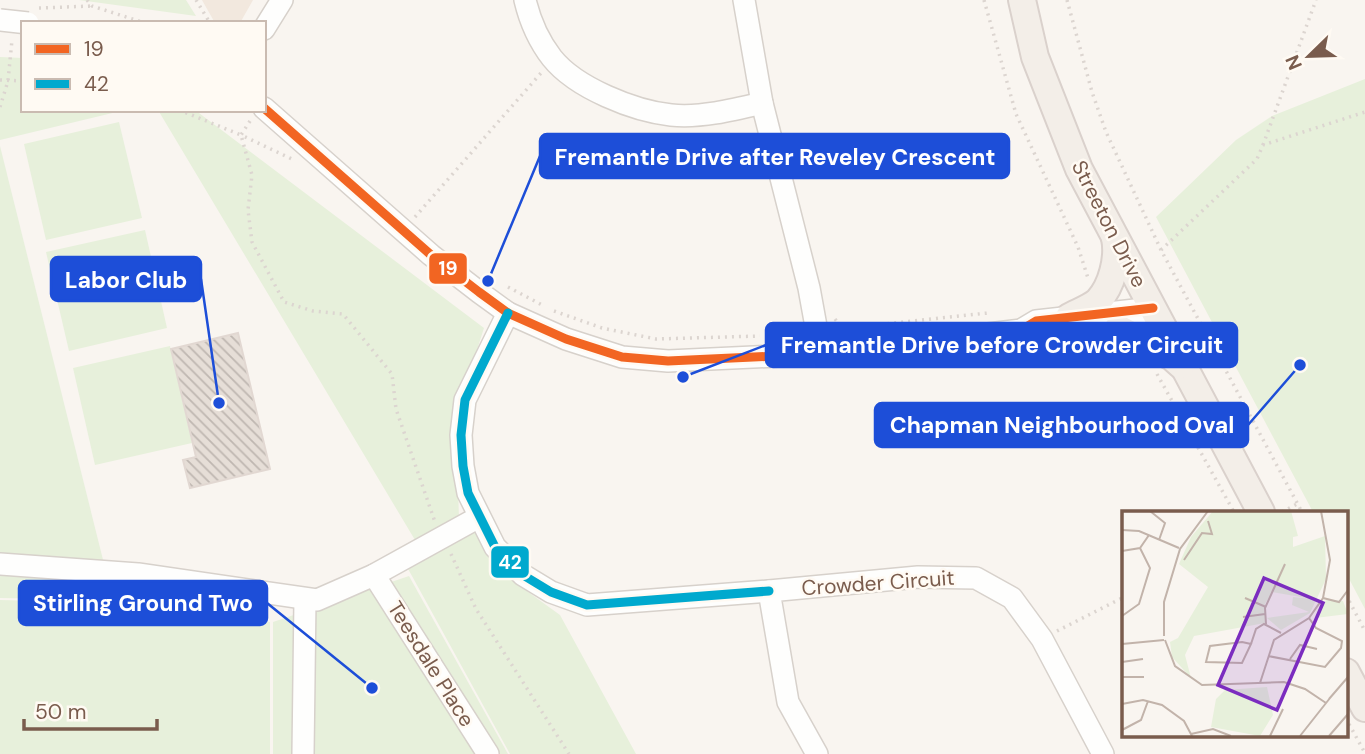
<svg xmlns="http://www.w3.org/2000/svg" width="1365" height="754" font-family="'DM Sans',sans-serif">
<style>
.residential{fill:#f2e8de}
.green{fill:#e7f0db}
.building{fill:url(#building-back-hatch);stroke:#e2d8d2;stroke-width:2}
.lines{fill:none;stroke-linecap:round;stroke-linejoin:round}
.minor-casing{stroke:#d7d1cb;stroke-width:24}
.major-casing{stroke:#dad1cc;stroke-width:30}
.path{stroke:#dcd5d0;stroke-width:3.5;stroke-dasharray:2 5;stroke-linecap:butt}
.minor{stroke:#fefefd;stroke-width:21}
.major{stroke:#f3eee8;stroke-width:26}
.minor-bridge-casing{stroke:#d7d1cb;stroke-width:24;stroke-linecap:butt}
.minor-bridge{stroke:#fefefd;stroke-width:21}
.bus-1-casing{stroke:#fffaf3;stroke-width:14}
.bus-2-casing{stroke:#fffaf3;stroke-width:14}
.bus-1{stroke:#f26522;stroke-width:9}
.bus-2{stroke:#00a9ce;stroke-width:9}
.labels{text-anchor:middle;stroke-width:5;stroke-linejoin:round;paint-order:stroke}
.street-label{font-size:21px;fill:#7a5c4d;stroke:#fffaf3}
.inset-road{fill:none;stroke:#c2b3aa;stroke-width:2}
.view{fill:#7b2cbf;fill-opacity:0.15;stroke:#7b2cbf;stroke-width:3.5}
.inset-edge{fill:none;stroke:#7a5c4d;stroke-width:3.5}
.leader{fill:none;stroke:#1d4ed8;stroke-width:2.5}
.callout-dot{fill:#1d4ed8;stroke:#fffaf3;stroke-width:2.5}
.callout{fill:#1d4ed8;stroke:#1d4ed8;stroke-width:2.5}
.callout-label{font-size:23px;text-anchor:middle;font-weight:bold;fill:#fff}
.line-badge{stroke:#fffaf3;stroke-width:2.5}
.badge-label{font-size:19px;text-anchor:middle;font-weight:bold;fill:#fff}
</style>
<defs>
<pattern id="building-back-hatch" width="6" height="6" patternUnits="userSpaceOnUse" patternTransform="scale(1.75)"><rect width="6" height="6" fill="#e6ded7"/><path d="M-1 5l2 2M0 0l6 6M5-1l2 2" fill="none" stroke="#bfb7b1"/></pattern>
</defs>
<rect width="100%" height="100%" fill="#f9f5f0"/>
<path class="residential" d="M202 0H253L240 23H215Z"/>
<g class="green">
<path d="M79 0H186L196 16Z"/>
<path d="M0 57 23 58V110H125L0 140Z"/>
<path d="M1365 79V609L1346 573V512H1313L1156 217 1236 140 1272 116Z"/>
<path d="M158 110H195L484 328 456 415 459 520 415 540Z"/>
<path d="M119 122 142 218 46 240 24 144Z"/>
<path d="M0 146 113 600 0 598Z"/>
<path d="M145 230 167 328 69 351 46 252Z"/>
<path d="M170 346 192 443 95 465 73 368Z"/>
<path d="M474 531 524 589 560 615 636 754H510L407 567Z"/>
<path d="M409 576 508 754H273V622Z"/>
<path d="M0 600 118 603 270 622V754H0Z"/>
</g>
<path class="building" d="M238 333 270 469 190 488 183 460 196 457 171 349Z"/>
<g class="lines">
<defs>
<g id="minor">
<path d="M525 0C530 21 538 40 552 58 576 88 634 111 671 115 701 118 733 110 762 103"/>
<path d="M744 0 762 103 809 288 821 354"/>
<path d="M264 29 282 0"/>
<path d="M264 108 431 255 479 292 508 313 566 339 622 357 668 361 821 354 1021 330 1036 321 1153 308"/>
<path d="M508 313 465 400 461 435 463 466 468 493 495 547 523 575 551 592 587 605 769 591"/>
<path d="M1021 330 1038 337 1158 323 1162 324"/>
<path d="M0 564 138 574 317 600 374 575 479 517"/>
<path d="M374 575 488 754"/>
<path d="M303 754 305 599"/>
<path d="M817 754 788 702 769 591 918 577 976 578 1012 598 1042 639 1103 754"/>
</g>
<g id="major">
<path d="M1022 0 1035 57 1079 169 1261 512"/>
<path d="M1069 317C1078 312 1090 308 1098 301 1112 286 1119 258 1115 238"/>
<path d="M1118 328 1172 357 1181 365"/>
<path d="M1346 672 1365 708"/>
</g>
</defs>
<use href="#minor" class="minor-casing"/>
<use href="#major" class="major-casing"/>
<g class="path">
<path d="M87 0 92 6 145 23"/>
<path d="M196 0 210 23"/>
<path d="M984 0 1016 114 1078 247 1088 278"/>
<path d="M1067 0 1092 92 1106 132 1161 250 1302 512"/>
<path d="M39 8 92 6"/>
<path d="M0 80 23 81"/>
<path d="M0 107 8 81 12 40"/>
<path d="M179 110 241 135 252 175 248 210 252 242 284 302 313 311 343 314 392 374 396 409 435 522"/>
<path d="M250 121 241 135 292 159"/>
<path d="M1263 145 1316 0"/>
<path d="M415 217 541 73"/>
<path d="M1161 250 1257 159 1263 145 1365 112"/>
<path d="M508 287 544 306"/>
<path d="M554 311 602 328 656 339 760 336"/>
<path d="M835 319 840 325 846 328 988 313"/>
<path d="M774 335 788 332 796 327"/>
<path d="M1195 341 1211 340"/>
<path d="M1157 374 1234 512"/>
<path d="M1282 512 1297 504"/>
<path d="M451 554 476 609 569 754"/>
<path d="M1346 595 1365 631"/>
<path d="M1057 631 1124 597"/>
<path d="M1349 724 1365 753"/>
</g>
<use href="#minor" class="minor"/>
<use href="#major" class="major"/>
<defs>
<path id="minor-bridge" d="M0 20 28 23"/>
</defs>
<use href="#minor-bridge" class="minor-bridge-casing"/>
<use href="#minor-bridge" class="minor-bridge"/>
<defs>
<path id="bus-1" d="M264 108 431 255 479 292 508 313 566 339 622 357 668 361 821 354 1021 330 1036 321 1153 308"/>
<path id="bus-2" d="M508 313 465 400 461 435 463 466 468 493 495 547 523 575 551 592 587 605 769 591"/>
</defs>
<use href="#bus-1" class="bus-1-casing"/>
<use href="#bus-2" class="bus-2-casing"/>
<use href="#bus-1" class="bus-1"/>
<use href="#bus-2" class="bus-2"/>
</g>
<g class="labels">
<g class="street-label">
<text transform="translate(1109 224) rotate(63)" y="7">Streeton Drive</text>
<text transform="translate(878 583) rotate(-4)" y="7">Crowder Circuit</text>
<text transform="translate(431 664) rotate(58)" y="7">Teesdale Place</text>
</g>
</g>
<g transform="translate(1122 511)">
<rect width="226" height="226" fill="#f9f5f0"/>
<path d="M91 0H169L176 25 171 26V36L203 25 204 68 188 102 159 119 145 107 187 101 170 94 171 86 190 88 150 81 143 93V112L72 125 63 144 69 167 50 146 48 131 56 127 86 76 57 53 69 26ZM204 89 221 90 226 103 193 107ZM145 176 151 204 138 225 89 216 94 188 103 179Z" fill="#e7f0db"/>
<path class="inset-road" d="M28 0 43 12 37 29M0 19 17 20 57 37M0 40 18 37 27 24M62 49 80 22 90 23 86 10M123 87 144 96M201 87 217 91 226 79M0 105 17 93 28 57 18 37M121 106 143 103M144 113 143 97 163 53M42 125V91L58 38 86 0M43 129 53 155 80 174 162 171 183 178 204 192M120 131 129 133 120 152 84 151 88 135ZM0 133 42 129M129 133 134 118 142 113 159 122M146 145 203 156 219 137 220 130 194 117 187 107M168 148 178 134 195 138M0 151 21 148M0 166H22M138 172 152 129 187 107 201 87 208 49 199 0M207 188 226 166M0 193 21 189 40 194 62 210 70 225M0 219 19 209 26 190M69 223 91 218 109 225M148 225 161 198M178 225 208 187M207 225 226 203"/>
<path class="view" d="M142 67 201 92 155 199 96 174Z"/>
<rect width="226" height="226" class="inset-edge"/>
</g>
<path class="leader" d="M488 281L540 156M219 403L201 279M683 377L766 345M1300 365L1248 425M372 688L267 603"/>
<g class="callout-dot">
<circle cx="488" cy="281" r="7"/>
<circle cx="219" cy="403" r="7"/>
<circle cx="683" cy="377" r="7"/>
<circle cx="1300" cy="365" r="7"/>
<circle cx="372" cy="688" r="7"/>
</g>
<g class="callout">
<rect x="540" y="134" width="469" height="44" rx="7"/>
<rect x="51" y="257" width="150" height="44" rx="7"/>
<rect x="766" y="323" width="471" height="44" rx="7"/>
<rect x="875" y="403" width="373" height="44" rx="7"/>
<rect x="19" y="581" width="248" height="44" rx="7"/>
</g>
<g class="callout-label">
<text x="775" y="165">Fremantle Drive after Reveley Crescent</text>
<text x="126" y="288">Labor Club</text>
<text x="1002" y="353">Fremantle Drive before Crowder Circuit</text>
<text x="1062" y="433">Chapman Neighbourhood Oval</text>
<text x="143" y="611">Stirling Ground Two</text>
</g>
<g class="line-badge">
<rect x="428" y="252" width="40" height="33" rx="7" fill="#f26522"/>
<rect x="490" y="545" width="40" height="34" rx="7" fill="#00a9ce"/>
</g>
<g class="badge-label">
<text x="448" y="275">19</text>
<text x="510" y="569">42</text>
</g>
<rect x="21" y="21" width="245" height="91" fill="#fffaf3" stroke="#cabbb1" stroke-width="2"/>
<rect x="35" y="44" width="35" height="10" fill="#f26522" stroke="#cabbb1" stroke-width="2"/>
<text x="84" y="56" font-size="21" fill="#7a5c4d">19</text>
<rect x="35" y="79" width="35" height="10" fill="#00a9ce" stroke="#cabbb1" stroke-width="2"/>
<text x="84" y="91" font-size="21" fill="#7a5c4d">42</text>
<g transform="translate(1309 56) rotate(247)" stroke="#fffaf3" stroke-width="5" paint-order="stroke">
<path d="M0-5L12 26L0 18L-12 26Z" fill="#7a5c4d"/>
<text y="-10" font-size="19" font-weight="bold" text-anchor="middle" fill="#7a5c4d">N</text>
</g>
<path d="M24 719v10h133v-10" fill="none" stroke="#7a5c4d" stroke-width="3.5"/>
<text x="35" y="719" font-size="21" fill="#7a5c4d" stroke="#fffaf3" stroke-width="5" paint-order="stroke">50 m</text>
</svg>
